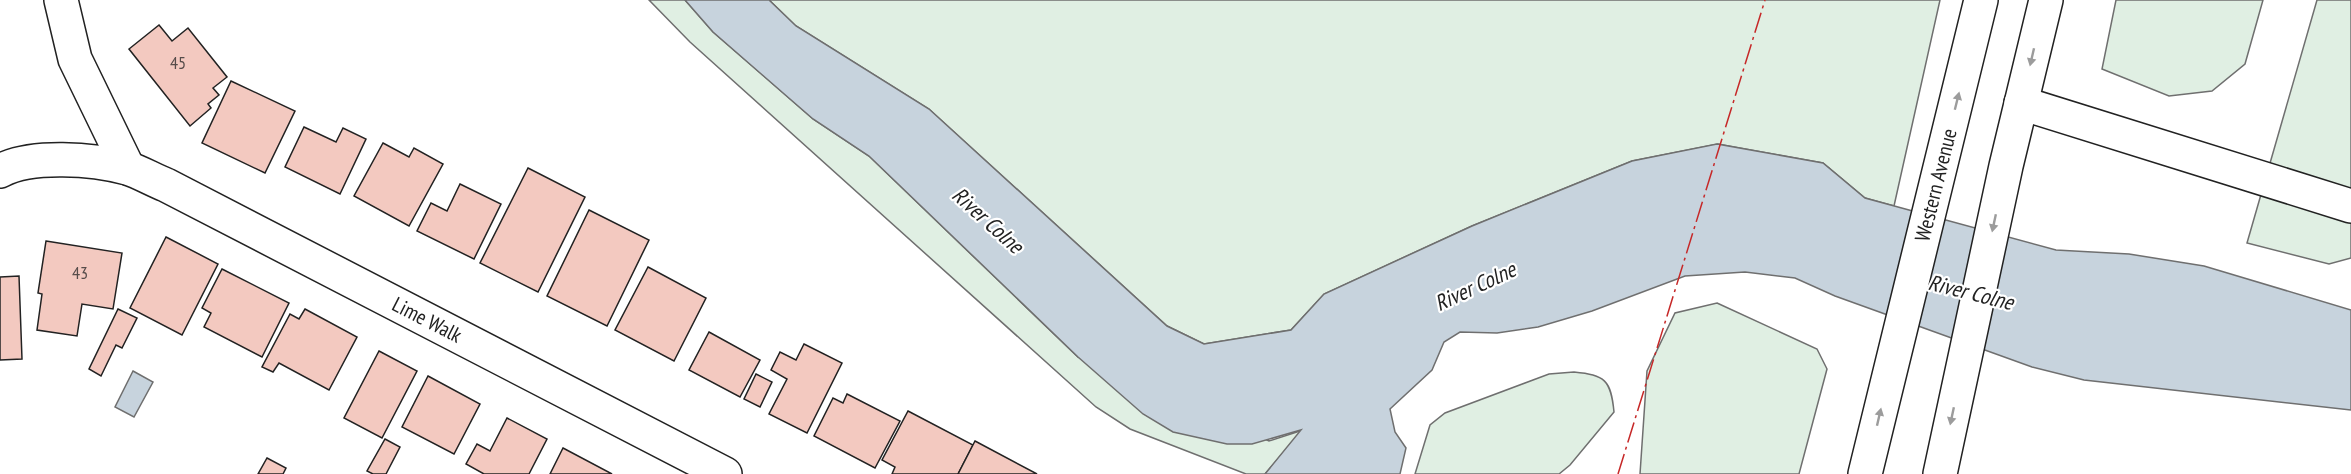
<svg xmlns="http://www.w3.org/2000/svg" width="2351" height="474" font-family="'PT Sans Narrow',sans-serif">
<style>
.green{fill:#e0efe3;stroke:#6f6f6f;stroke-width:1.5}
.water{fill:#c7d3dd;stroke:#6f6f6f;stroke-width:1.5}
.building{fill:#f3c9c0;stroke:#222;stroke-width:1.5}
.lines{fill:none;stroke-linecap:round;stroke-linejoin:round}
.minor-casing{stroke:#222;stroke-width:36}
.trunk-casing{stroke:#222;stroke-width:36}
.minor{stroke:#fff;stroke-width:33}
.trunk{stroke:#fff;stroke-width:33}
.power{stroke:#c62828;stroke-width:1.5;stroke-dasharray:21 4.5 3 4.5;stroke-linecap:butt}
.oneway{fill:#9c9c9c}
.labels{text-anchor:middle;stroke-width:4.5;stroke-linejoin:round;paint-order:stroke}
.number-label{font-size:18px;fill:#564c4a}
.street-label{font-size:21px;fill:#222;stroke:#fff}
.water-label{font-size:22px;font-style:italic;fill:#222;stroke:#fff}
</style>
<rect width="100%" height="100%" fill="#fff"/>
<g class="green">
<path d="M649 0H685L713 32 813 119 869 156 1078 357 1269 441 1303 430 1265 474H1246L1130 429 1096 407 690 42Z"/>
<path d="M769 0H1940L1894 206 1865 198 1823 163 1718 144 1632 161 1472 226 1324 294 1291 330 1204 344 1167 326 929 109 796 26Z"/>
<path d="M2116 0H2263L2245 64 2212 91 2169 96 2102 69Z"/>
<path d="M2317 0H2351V258L2329 264 2247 243Z"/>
<path d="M1717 303 1817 349 1827 369 1799 474H1640L1647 371 1675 313Z"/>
<path d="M1574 372C1605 375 1611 380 1614 412L1570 465 1559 474H1415L1430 425 1445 413 1549 374Z"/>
</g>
<g class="water">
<path d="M685 0H769L796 26 929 109 1167 326 1204 344 1291 330 1324 294 1472 226 1632 161 1717 144 1823 163 1865 198 2056 250 2129 254 2204 266 2351 310V410L2084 380 2032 367 1835 296 1795 278 1745 272 1685 276 1592 311 1538 327 1497 333 1460 332 1444 342 1432 370 1390 409 1395 432 1406 448 1400 474H1265L1301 430 1252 444H1227L1173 432 1143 414 1078 357 869 156 813 119 713 32Z"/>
<path d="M133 371 153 382 134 417 115 407Z"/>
</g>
<g class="building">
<path d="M159 25 172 41 188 28 227 77 213 88 219 95 208 104 211 108 190 126 129 49Z"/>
<path d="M231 81 295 111 265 173 202 143Z"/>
<path d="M304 127 336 142 343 128 366 139 340 194 285 167Z"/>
<path d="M383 143 409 157 414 148 443 164 409 226 354 196Z"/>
<path d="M528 168 585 197 538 292 480 263Z"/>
<path d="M460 184 501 204 474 259 417 231 431 203 447 211Z"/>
<path d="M589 210 649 240 607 326 547 296Z"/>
<path d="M166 237 218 264 182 335 130 308Z"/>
<path d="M46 241 122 253 113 309 82 304 77 336 37 330 42 294 38 293Z"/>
<path d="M648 267 706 298 674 361 615 330Z"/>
<path d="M222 269 289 303 262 357 204 327 211 313 202 308Z"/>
<path d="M19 276 22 359 0 360V277Z"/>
<path d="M118 309 137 318 122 348 116 345 101 376 89 369Z"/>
<path d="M305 309 357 337 329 390 279 363 273 372 262 367 290 314 299 319Z"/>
<path d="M709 332 760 360 740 397 689 370Z"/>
<path d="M804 344 842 363 807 433 769 414 787 379 771 370 780 352 796 360Z"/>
<path d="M379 351 417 371 382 438 344 418Z"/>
<path d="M756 374 772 382 760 407 744 399Z"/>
<path d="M428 376 480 404 454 454 402 427Z"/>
<path d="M847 394 900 421 875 468 814 436 833 398 843 403Z"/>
<path d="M908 411 973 445 958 474H892L895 467 882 460Z"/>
<path d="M507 418 547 439 529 474H484L466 464 477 444 490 451Z"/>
<path d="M385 439 400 447 386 474H373L367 471Z"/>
<path d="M975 441 1037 474H958Z"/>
<path d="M563 448 612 474H550Z"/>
<path d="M267 458 286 468 283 474H258Z"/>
</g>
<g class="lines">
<defs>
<g id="minor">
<path d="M61 0 75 59 128 168"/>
<path d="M2021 103 2351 206"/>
<path d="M0 171C31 154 94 159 127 168 140 172 153 180 166 185L725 474"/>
</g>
<g id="trunk">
<path d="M1865 474 1981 0"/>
<path d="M1940 474 2006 166 2046 0"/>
</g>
</defs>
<use href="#minor" class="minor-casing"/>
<use href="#trunk" class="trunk-casing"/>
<use href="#minor" class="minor"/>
<use href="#trunk" class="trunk"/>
<path class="power" d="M1618 474 1765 0"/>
</g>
<defs><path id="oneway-solid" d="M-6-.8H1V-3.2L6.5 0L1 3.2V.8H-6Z" transform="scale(1.5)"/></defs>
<g class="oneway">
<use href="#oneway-solid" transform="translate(2032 57) rotate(103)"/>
<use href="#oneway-solid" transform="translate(1957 101) rotate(-76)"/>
<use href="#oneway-solid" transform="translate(1994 223) rotate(102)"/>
<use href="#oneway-solid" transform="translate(1952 416) rotate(102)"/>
<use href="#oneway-solid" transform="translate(1879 417) rotate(-77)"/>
</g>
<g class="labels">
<g class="number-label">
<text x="178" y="69">45</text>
<text x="80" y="279">43</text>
</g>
<g class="street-label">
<text transform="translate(1936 185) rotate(-76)" y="7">Western Avenue</text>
<text transform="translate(427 320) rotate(27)" y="7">Lime Walk</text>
</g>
<g class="water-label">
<text transform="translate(988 220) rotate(42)" y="8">River Colne</text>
<text transform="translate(1475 286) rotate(-25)" y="8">River Colne</text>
<text transform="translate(1971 292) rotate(14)" y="8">River Colne</text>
</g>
</g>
</svg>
